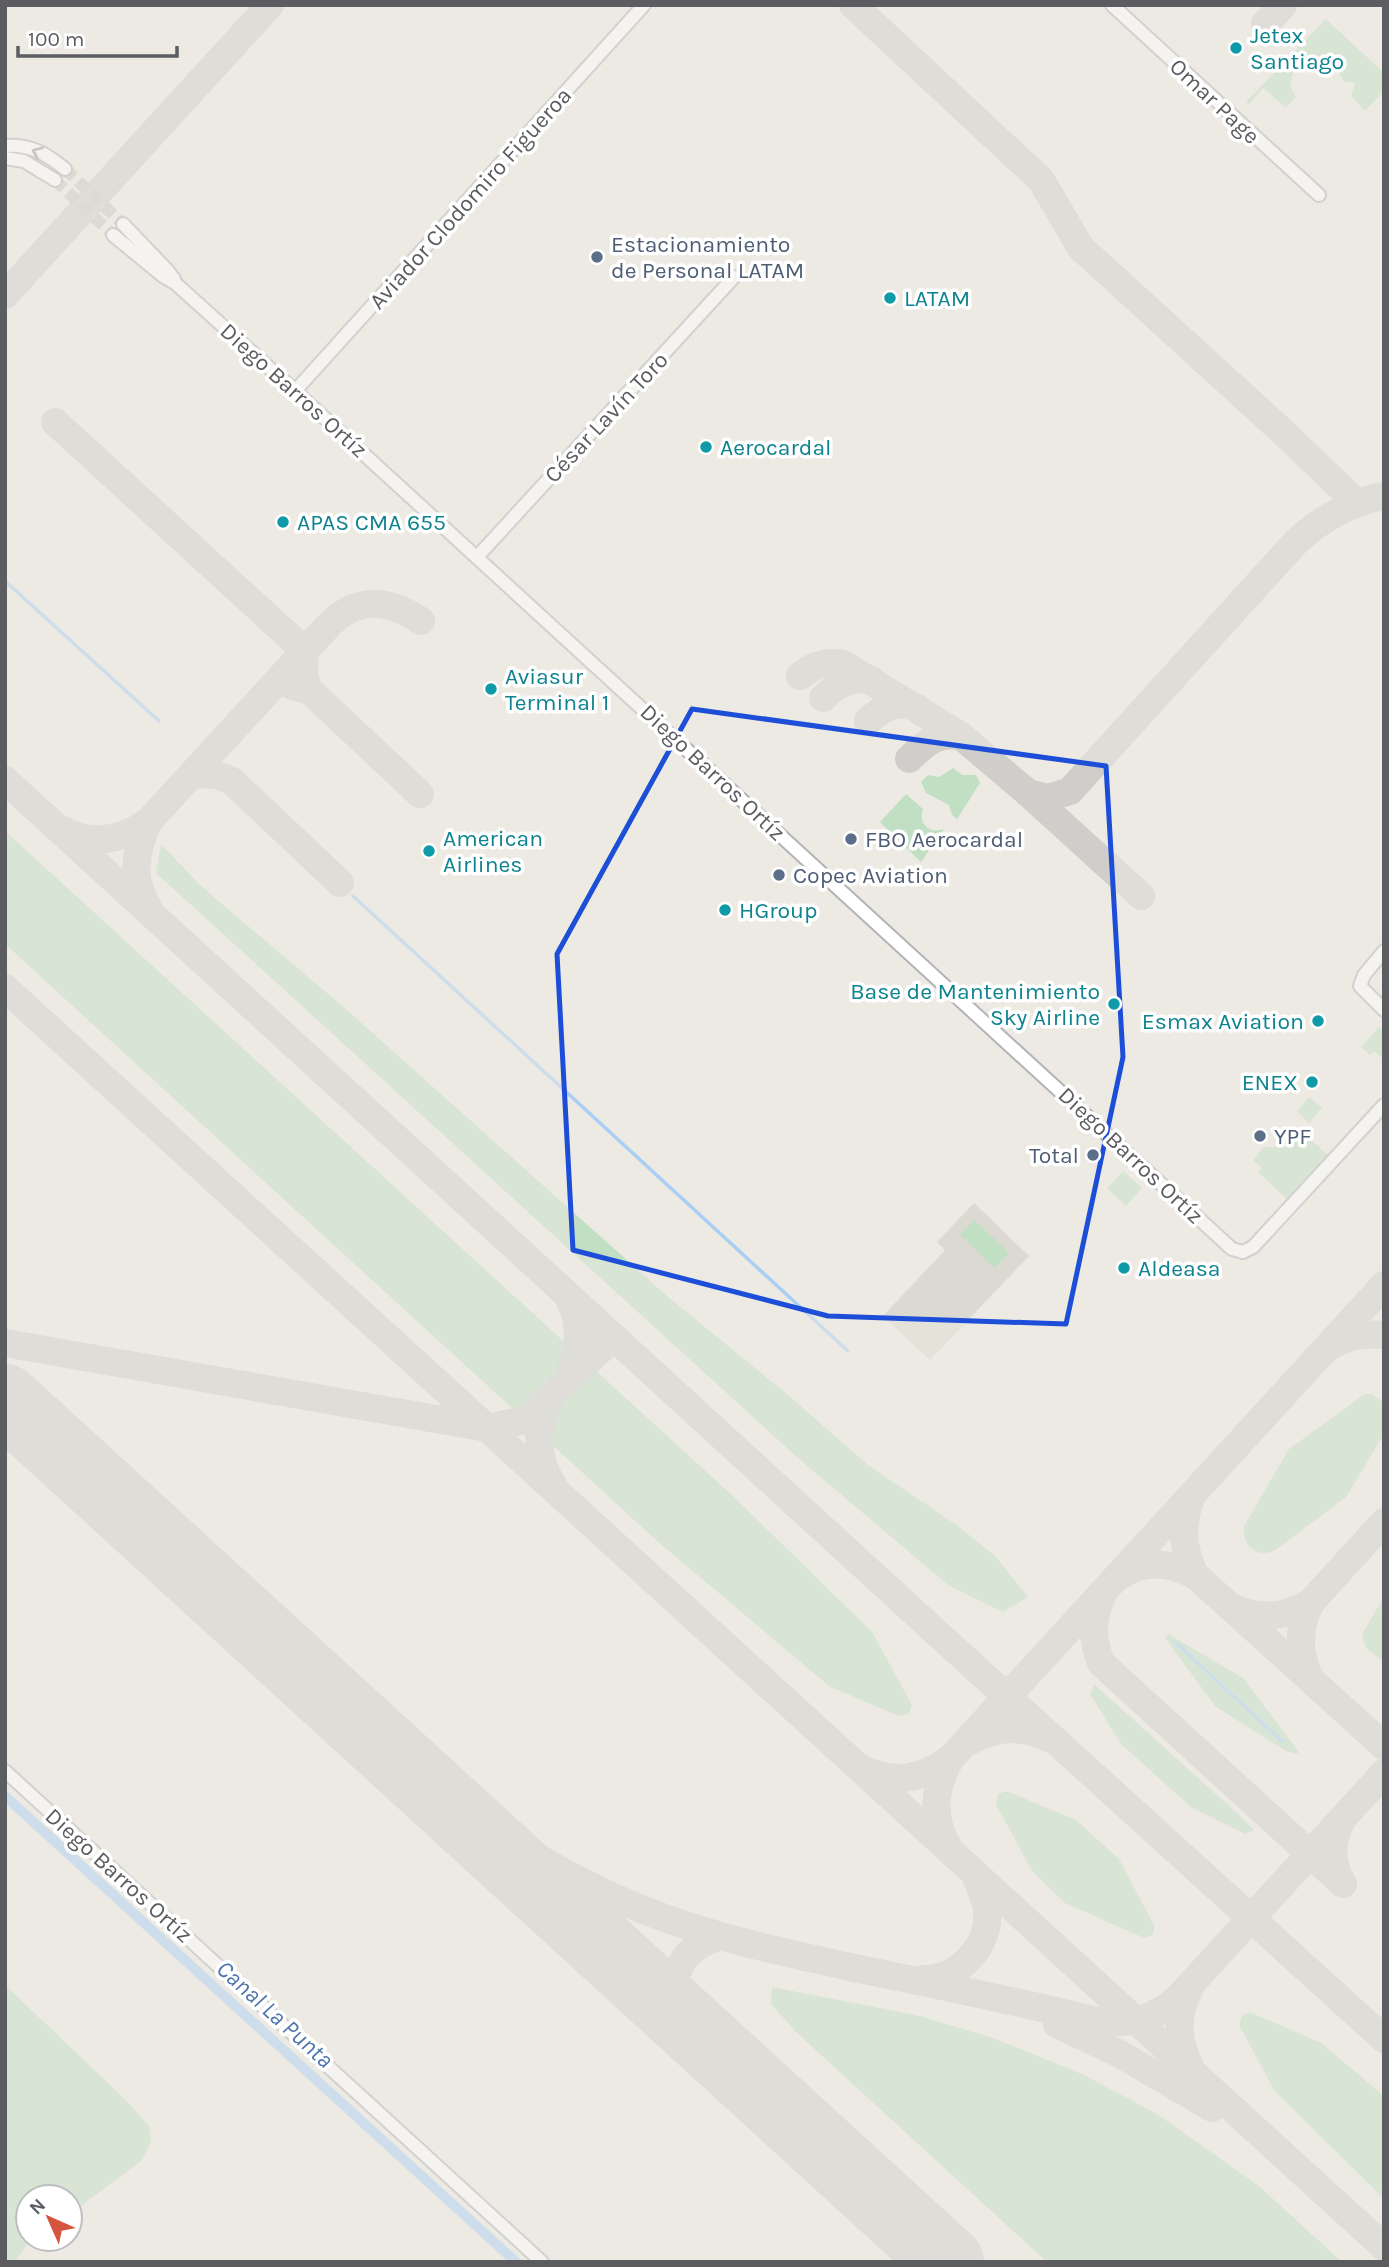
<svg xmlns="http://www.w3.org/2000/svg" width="1389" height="2267" font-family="Karla,sans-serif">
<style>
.education{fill:#dbd9d1}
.green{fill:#c1e0c3}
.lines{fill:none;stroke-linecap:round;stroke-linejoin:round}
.stream{stroke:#a9cff5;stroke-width:3.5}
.canal{stroke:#a9cff5;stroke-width:10}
.taxiway{stroke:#cfceca;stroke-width:28}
.runway{stroke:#cfceca;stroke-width:72}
.minor-tunnel{stroke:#c8c7c2;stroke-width:12;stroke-dasharray:12 6;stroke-linecap:butt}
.minor-casing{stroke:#b3b4b8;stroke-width:16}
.minor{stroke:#fff;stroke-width:12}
.oneway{stroke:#9d9ea0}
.marked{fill:none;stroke:#1d4ed8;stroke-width:5;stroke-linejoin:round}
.culture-dot{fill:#0f9aa8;stroke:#fff;stroke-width:2.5}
.service-dot{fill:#5c6f8a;stroke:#fff;stroke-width:2.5}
.labels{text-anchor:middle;stroke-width:7;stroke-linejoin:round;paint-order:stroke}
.culture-label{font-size:23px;fill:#0d838f;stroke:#fff;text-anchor:start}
.street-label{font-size:23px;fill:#5b5d61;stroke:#fff}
.service-label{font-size:23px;fill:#4e5e75;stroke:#fff;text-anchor:start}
.water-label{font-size:24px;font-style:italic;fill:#4d76ac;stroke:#fff}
</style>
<rect width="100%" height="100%" fill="#eceae2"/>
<path class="education" d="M974 1203 1029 1256 930 1360 883 1316 945 1250 937 1242Z"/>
<g class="green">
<path d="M1326 19 1384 73V91L1365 111 1351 96 1355 83 1343 81 1333 61 1311 56 1294 67 1290 85 1296 97 1286 108 1263 88 1249 104 1246 102Z"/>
<path d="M953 768 962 775H976L980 783 957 819 952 815 949 805 926 793 921 782 928 775 939 777Z"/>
<path d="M906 794 923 809C918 824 929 834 944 829L921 862 880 822Z"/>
<path d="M5 831 734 1497 872 1632 912 1705 909 1714 898 1716 829 1686 656 1540 5 944Z"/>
<path d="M161 844 201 886 348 1011 667 1296 788 1395 868 1465 958 1526 995 1556 1028 1597 1003 1612 948 1585 798 1458 156 873Z"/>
<path d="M1379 1027 1384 1030V1060L1374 1051 1370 1055 1361 1047Z"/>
<path d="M1309 1097 1322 1108 1309 1123 1297 1111Z"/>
<path d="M1301 1131 1329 1156 1288 1200 1258 1172 1262 1168 1253 1160 1265 1146C1276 1150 1277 1145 1285 1138 1289 1135 1295 1133 1301 1131Z"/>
<path d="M1123 1171 1142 1188 1126 1206 1107 1188Z"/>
<path d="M974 1220 1009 1253 995 1268 960 1235Z"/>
<path d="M1365 1394H1373L1384 1403V1434L1346 1497 1274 1551C1255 1558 1242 1545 1244 1526L1289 1449Z"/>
<path d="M1384 1597V1662L1366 1648 1362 1634Z"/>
<path d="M1168 1634 1243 1678 1299 1752 1296 1754 1286 1751 1215 1706 1165 1638Z"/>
<path d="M1094 1684 1239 1815 1254 1830 1245 1834 1192 1808 1121 1744 1090 1694Z"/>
<path d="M1003 1792H1009L1076 1820 1119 1859 1155 1927 1152 1935 1144 1938 1065 1903 1032 1871 996 1804 998 1795Z"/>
<path d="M5 1985 130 2104 149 2126 151 2142 141 2161 70 2214V2197H28V2239H36L25 2247 15 2262H5Z"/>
<path d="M772 1987 920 2016 993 2038 1084 2075 1157 2114 1259 2186 1342 2262H1047L796 2032 771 2004Z"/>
<path d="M1246 2013H1252L1321 2043 1384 2096V2199L1274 2090 1239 2025 1242 2016Z"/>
</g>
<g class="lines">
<g class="stream">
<path d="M5 581 159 721"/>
<path d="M353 896 848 1351"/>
<path d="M1176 1643 1283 1742"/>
</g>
<path class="canal" d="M5 1796 516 2262"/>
<g class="taxiway">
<path d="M853 5 1041 180 1081 248 1284 433 1357 503"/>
<path d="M1265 24 1283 5"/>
<path d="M5 295 270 5"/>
<path d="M55 422 305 651 304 675 309 690"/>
<path d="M800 676C813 665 826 661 843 664L961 736 1028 793 1141 896"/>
<path d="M292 686 309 690 420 794"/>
<path d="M823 698C838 683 851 677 872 680"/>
<path d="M868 721C883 707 899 699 919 709"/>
<path d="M909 759C926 743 937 732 961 736"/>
<path d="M194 774 217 775 232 781 340 883"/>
<path d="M5 780 950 1645 1384 2039"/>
<path d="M1028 793 1048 798 1070 791 1296 542C1321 519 1350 502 1384 496"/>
<path d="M63 830C92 846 122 840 148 822"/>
<path d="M149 909C130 880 135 853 148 822L326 628C356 596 386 598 421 621"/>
<path d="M5 988 1384 2247"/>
<path d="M5 1343 487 1428 525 1420 614 1337"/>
<path d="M1330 1346C1348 1336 1363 1333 1384 1335"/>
<path d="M568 1379C578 1350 584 1326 568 1297"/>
<path d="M549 1401C535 1430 535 1458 553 1485"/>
<path d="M1190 1500C1181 1528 1182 1548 1195 1575"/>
<path d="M1121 1575C1147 1559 1169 1563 1195 1575L1384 1746"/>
<path d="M1102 1596C1091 1619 1092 1640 1101 1663L1343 1884C1331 1865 1330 1842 1341 1822"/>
<path d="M1234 1608C1260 1620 1287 1617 1311 1602L1384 1522"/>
<path d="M1310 1679C1298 1653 1297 1628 1311 1602"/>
<path d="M970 1741C1000 1726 1021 1725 1051 1739"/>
<path d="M395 1756C472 1819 553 1874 646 1911 712 1937 781 1952 850 1967 931 1984 1012 2000 1093 2020 1129 2025 1152 2022 1180 1996L1384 1773"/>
<path d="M864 1770C896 1784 923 1779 951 1758L1384 1285"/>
<path d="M949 1848C930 1818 934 1787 951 1758"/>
<path d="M923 1979C959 1980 991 1945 987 1909 985 1897 980 1887 976 1877"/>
<path d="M1190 1988C1175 2016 1177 2041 1191 2069"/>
<path d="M680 2017C668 1976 678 1950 720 1936"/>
<path d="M1057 2024 1120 2054 1212 2108"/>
</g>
<path class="runway" d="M5 1400 948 2262"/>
<g class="minor-tunnel">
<path d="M65 169 123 224"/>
<path d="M55 180 113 235"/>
</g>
<defs>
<g id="minor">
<path d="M1112 5 1319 195"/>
<path d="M5 146C30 144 47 154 65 169"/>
<path d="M5 158 24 161 55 180"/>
<path d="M123 224 168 271 174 279"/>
<path d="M113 235 163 276 175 283 295 391 1232 1249 1243 1252 1253 1247 1384 1105"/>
<path d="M295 391 644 5"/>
<path d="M477 557 734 277"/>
<path d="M1384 951 1364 975 1360 986 1384 1010"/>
<path d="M5 1771 542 2262"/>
</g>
</defs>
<use href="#minor" class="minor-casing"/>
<use href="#minor" class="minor"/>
</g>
<defs><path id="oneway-chevron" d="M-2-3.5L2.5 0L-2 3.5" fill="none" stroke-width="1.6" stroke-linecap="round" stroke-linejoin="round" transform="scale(1.75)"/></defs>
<use class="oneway" href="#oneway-chevron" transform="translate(37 152) rotate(-157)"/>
<path d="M0 0H1389V2267H0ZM692 709 1106 766 1123 1057 1066 1324 828 1316 573 1250 557 954Z" fill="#eceae2" fill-opacity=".55" fill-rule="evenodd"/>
<path class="marked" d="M692 709 1106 766 1123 1057 1066 1324 828 1316 573 1250 557 954Z"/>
<g class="culture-dot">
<circle cx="1236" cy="48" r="7"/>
<circle cx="890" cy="298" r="7"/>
<circle cx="706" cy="447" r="7"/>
<circle cx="283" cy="522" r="7"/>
<circle cx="491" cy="689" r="7"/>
<circle cx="429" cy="851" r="7"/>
<circle cx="725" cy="910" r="7"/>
<circle cx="1114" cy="1004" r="7"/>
<circle cx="1318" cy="1021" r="7"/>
<circle cx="1312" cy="1082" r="7"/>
<circle cx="1124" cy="1268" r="7"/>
</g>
<g class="service-dot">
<circle cx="597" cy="257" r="7"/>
<circle cx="851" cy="839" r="7"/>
<circle cx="779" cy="875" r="7"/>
<circle cx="1260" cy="1136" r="7"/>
<circle cx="1093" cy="1155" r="7"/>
</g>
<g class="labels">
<g class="culture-label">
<text x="1250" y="43">Jetex<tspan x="1250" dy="26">Santiago</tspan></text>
<text x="904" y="306">LATAM</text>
<text x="720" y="455">Aerocardal</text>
<text x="297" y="530">APAS CMA 655</text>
<text x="505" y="684">Aviasur<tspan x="505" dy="26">Terminal 1</tspan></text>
<text x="443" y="846">American<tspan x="443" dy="26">Airlines</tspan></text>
<text x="739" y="918">HGroup</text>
<text x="1100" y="999" text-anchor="end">Base de Mantenimiento<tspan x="1100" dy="26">Sky Airline</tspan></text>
<text x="1304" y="1029" text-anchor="end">Esmax Aviation</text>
<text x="1298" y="1090" text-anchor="end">ENEX</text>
<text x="1138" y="1276">Aldeasa</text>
</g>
<g class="street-label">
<text transform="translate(1215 101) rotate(43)" y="8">Omar Page</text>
<text transform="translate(470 198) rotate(-48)" y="8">Aviador Clodomiro Figueroa</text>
<text transform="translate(294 390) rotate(42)" y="8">Diego Barros Ortíz</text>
<text transform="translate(606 417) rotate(-47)" y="8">César Lavín Toro</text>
<text transform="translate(713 772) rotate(43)" y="8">Diego Barros Ortíz</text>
<text transform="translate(1131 1155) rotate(43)" y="8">Diego Barros Ortíz</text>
<text transform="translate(119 1875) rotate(42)" y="8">Diego Barros Ortíz</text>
</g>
<g class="service-label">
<text x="611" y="252">Estacionamiento<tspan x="611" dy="26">de Personal LATAM</tspan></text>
<text x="865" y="847">FBO Aerocardal</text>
<text x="793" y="883">Copec Aviation</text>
<text x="1274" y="1144">YPF</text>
<text x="1079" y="1163" text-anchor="end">Total</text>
</g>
<g class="water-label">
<text transform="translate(275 2014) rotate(42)" y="8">Canal La Punta</text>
</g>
</g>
<rect width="1389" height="2267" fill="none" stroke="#5b5d61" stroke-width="14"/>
<g transform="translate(49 2218) rotate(315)"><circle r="33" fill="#ffffff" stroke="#bdbec0" stroke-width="2"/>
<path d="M0-5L12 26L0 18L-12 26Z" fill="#d45440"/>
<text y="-10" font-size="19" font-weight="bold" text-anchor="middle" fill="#5b5d61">N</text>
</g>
<path d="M18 46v10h159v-10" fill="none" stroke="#5b5d61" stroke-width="3.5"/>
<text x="28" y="46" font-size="21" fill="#5b5d61" stroke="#ffffff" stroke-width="5" paint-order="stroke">100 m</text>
</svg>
